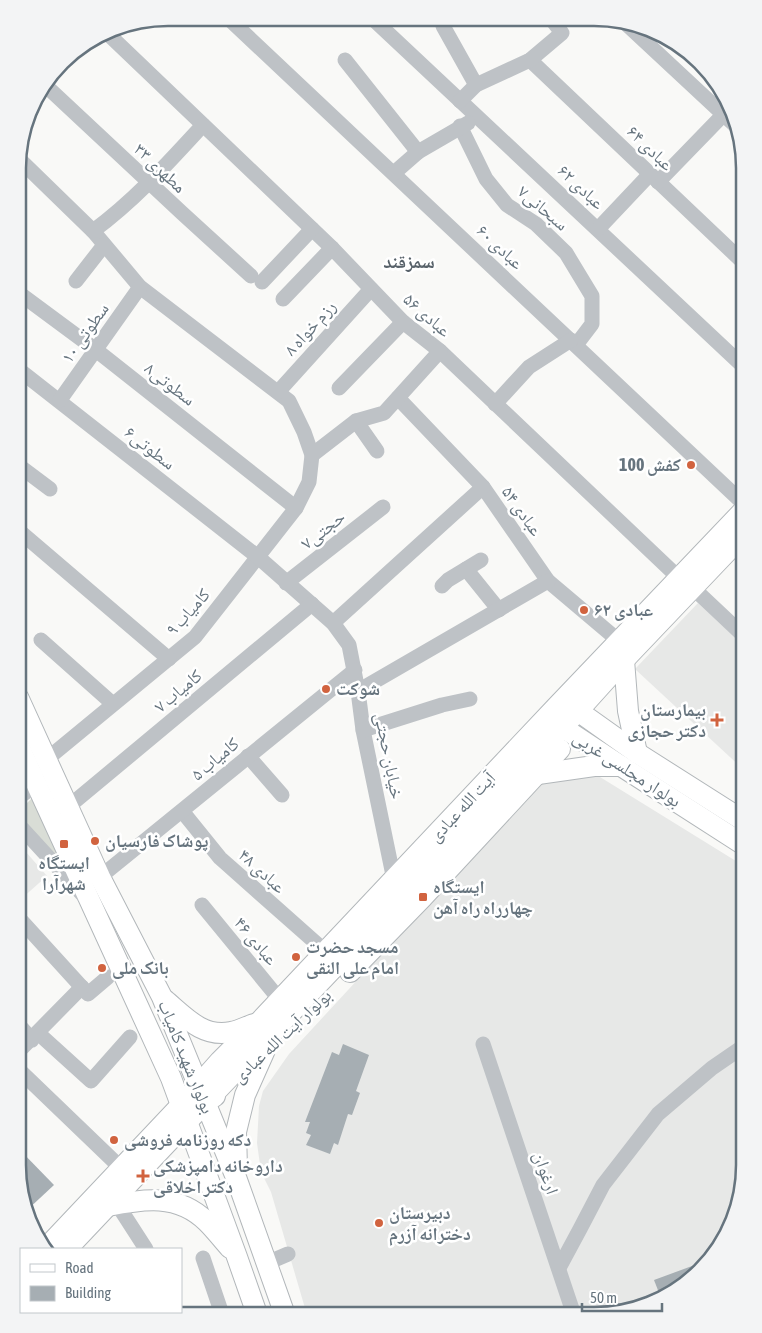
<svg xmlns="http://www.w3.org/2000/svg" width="762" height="1333" font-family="'Asap Condensed','Noto Naskh Arabic',sans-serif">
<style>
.built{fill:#e7e8e7}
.green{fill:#d9ddd6}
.building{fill:#a6aeb3}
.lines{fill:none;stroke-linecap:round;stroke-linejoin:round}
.major-casing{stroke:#b2b7ba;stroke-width:22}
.minor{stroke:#bec2c6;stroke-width:15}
.major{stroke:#fff;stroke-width:20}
.poi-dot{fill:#d1633f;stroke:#fff;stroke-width:2}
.labels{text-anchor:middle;stroke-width:5;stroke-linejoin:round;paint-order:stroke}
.street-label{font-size:18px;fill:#66747e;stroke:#fff}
.poi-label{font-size:18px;font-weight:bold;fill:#66747e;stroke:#fff;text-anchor:start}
.neighbourhood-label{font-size:19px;font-weight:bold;fill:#58626a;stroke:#fff}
.rim{fill:none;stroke:#66747e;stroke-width:2.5}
</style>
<rect width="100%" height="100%" fill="#f9f9f7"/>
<g class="built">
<path d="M698 603 744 646V770L635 669Z"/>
<path d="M584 775 600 777 744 866V1175L733 1222 713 1257 678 1290 643 1307 594 1315H307L271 1192 261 1172 257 1143 259 1106 263 1091 289 1054 480 847 544 782Z"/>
<path d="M18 843 47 876 21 899 18 896Z"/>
</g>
<path class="green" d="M33 797 65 868 18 814V806H24Z"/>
<g class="building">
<path d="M343 1044 369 1055 356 1091 360 1093 352 1115 348 1114 338 1145 334 1143 330 1154 306 1145 311 1135 306 1133 310 1122H305L332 1052 339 1055Z"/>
<path d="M18 1148 54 1185 25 1212 18 1165Z"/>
<path d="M711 1259 678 1290 661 1298 654 1280Z"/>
</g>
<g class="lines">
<defs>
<g id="major">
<path d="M624 660 628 711 637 753"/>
<path d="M18 697 100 877 162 997 237 1180 285 1315"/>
<path d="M565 709 578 711 637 753 744 821"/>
<path d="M559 716 562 727 621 766 744 845"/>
<path d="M18 744 171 1078 237 1257 257 1314"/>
<path d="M538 774 594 766H621"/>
<path d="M350 972 423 897 560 749"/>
<path d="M165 1000C185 1017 203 1038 231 1032 239 1031 247 1026 254 1024"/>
<path d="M205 1103 578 711 624 660 744 534"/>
<path d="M237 1168 236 1132 245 1095 265 1050"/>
<path d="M108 1206C143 1199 178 1193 207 1222 215 1230 222 1239 230 1248"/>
<path d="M45 1249 181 1105 220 1061 260 1021 556 707 744 510"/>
<path d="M67 1249 205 1103 215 1096"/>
</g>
</defs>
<use href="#major" class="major-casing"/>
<g class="minor">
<path d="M228 18 744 504"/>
<path d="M373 19 744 367"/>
<path d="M622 20 738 128"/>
<path d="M443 26 476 85"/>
<path d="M106 32 332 248 403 322 440 351 679 578"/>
<path d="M345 60 418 152"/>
<path d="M530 60 744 263"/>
<path d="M45 85 182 213 251 276"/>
<path d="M460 101 476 85 530 60 562 33 552 20"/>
<path d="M460 126 486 179 507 205 536 224 566 253 592 296V324L576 345"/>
<path d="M19 159 93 231 140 287 289 401 304 432 312 455 309 482 296 508 195 637 47 759"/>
<path d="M394 173 418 152 468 123"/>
<path d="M658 182 723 115 730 110"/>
<path d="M598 229 650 174"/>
<path d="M93 231C135 200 168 163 203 125"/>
<path d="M76 281 104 245"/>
<path d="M262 282 312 229"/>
<path d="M19 293 96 350 296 508"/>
<path d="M283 299 332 248"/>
<path d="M18 369 258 557 333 623 349 645 358 691 363 730 394 880"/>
<path d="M339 388 403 322"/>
<path d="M278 392 371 289"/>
<path d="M398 398 483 487 548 581 619 641"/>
<path d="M60 400 140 287"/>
<path d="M495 404 529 367 571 340"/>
<path d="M356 421 377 451"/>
<path d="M312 455 356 421 384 413 440 351"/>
<path d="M18 465 50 489"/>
<path d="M18 530 169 659"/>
<path d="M466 569 499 610"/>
<path d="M286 583 383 507"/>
<path d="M442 586 448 580 481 560"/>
<path d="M692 587 744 636"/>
<path d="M333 623 483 487"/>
<path d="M41 640 113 704"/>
<path d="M358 691 548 581"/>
<path d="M363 730 442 705 470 699"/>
<path d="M248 756 282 795"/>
<path d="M18 797C29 792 33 785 32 773"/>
<path d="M68 807 312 604"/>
<path d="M182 811 220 858 325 951"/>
<path d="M18 824 83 895"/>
<path d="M100 877 355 670"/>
<path d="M202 905 280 1000"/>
<path d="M18 917 88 994 108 977"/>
<path d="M18 1024 32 1040"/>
<path d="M38 1033 91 1081 130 1037"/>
<path d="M483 1044 574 1315"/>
<path d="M18 1052 82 987"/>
<path d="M18 1069 121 1168"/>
<path d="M117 1204 146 1249"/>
<path d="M203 1258 222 1314"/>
<path d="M267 1263 288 1254"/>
<path d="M559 1268 580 1229 603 1185 658 1114 712 1068 744 1046"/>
</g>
<use href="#major" class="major"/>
</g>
<g class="poi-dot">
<circle cx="691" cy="465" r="5"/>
<circle cx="584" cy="610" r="5"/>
<circle cx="326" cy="689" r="5"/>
<path d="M714.5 712.5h5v5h5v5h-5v5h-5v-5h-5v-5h5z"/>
<circle cx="95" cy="841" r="5"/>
<rect x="59" y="839" width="10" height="10" rx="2.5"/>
<rect x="418" y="892" width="10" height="10" rx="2.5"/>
<circle cx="296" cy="957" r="5"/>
<circle cx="102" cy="968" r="5"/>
<circle cx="114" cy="1140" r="5"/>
<path d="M140.5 1168.5h5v5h5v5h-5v5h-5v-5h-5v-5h5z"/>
<circle cx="379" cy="1223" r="5"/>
</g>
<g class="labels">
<g class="street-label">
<text transform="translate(650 148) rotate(44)" y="6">عبادی ۶۴</text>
<text transform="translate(160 168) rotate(43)" y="6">مطهری ۳۳</text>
<text transform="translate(581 187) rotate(43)" y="6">عبادی ۶۲</text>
<text transform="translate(543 208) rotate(40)" y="6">سبحانی۷</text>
<text transform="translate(500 247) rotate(43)" y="6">عبادی ۶۰</text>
<text transform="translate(427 315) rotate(41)" y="6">عبادی ۵۶</text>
<text transform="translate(310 328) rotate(-48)" y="6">رزم خواه ۸</text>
<text transform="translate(85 333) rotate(-55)" y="6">سطوتی ۱۰</text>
<text transform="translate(170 384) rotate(38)" y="6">سطوتی۸</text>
<text transform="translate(150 448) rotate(38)" y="6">سطوتی۶</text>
<text transform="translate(522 511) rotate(55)" y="6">عبادی ۵۴</text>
<text transform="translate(323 530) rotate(-38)" y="6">حجتی۷</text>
<text transform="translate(188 612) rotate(-48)" y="6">کامیاب ۹</text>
<text transform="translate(178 691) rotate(-40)" y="6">کامیاب ۷</text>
<text transform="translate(389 756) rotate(79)" y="6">خیابان حجتی</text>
<text transform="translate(215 759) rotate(-40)" y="6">کامیاب ۵</text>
<text transform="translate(627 769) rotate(33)" y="6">بولوار مجلسی غربی</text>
<text transform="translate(462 807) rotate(-47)" y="6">آیت الله عبادی</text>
<text transform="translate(262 871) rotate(42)" y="6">عبادی ۴۸</text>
<text transform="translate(256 941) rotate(50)" y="6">عبادی ۴۶</text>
<text transform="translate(282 1036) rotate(-43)" y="6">بولوار آیت الله عبادی</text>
<text transform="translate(186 1057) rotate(68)" y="6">بولوار شهید کامیاب</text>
<text transform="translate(546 1173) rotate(71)" y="6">ارغوان</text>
</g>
<g class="poi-label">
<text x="681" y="471" text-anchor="end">کفش 100</text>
<text x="594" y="616">عبادی ۶۲</text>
<text x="336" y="695">شوكت</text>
<text x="706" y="716" text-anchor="end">بیمارستان<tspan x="706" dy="21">دکتر حجازی</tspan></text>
<text x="105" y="847">پوشاک فارسیان</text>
<text x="64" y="869" text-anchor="middle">ایستگاه<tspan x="64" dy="21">شهرآرا</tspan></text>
<text x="433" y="893">ایستگاه<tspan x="433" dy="21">چهارراه راه آهن</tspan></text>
<text x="306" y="953">مسجد حضرت<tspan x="306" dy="21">امام علی النقی</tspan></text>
<text x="112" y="974">بانک ملی</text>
<text x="124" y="1146">دکه روزنامه فروشی</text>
<text x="153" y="1172">داروخانه دامپزشکی<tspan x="153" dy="21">دکتر اخلاقی</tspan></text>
<text x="389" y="1219">دبیرستان<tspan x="389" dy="21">دخترانه آزرم</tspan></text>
</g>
<g class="neighbourhood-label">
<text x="409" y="268">سمزقند</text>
</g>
</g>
<path d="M0 0H762V1333H0ZM168 26H594A142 142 0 0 1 736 168V1165A142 142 0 0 1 594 1307H168A142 142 0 0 1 26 1165V168A142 142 0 0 1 168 26Z" fill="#f3f4f5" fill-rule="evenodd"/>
<path class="rim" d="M168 26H594A142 142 0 0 1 736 168V1165A142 142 0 0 1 594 1307H168A142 142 0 0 1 26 1165V168A142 142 0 0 1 168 26Z"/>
<rect x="20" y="1248" width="162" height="65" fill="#ffffff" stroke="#c2c7cb"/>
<rect x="30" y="1264" width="25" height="8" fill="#ffffff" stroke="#c2c7cb"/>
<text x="65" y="1273" font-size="15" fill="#66747e">Road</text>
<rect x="30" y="1286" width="25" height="15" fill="#a6aeb3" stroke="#c2c7cb"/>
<text x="65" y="1298" font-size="15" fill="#66747e">Building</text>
<path d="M582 1303v8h80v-8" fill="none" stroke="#66747e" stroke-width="2.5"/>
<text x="590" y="1303" font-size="15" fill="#66747e" stroke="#ffffff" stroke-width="4" paint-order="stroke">50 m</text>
</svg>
